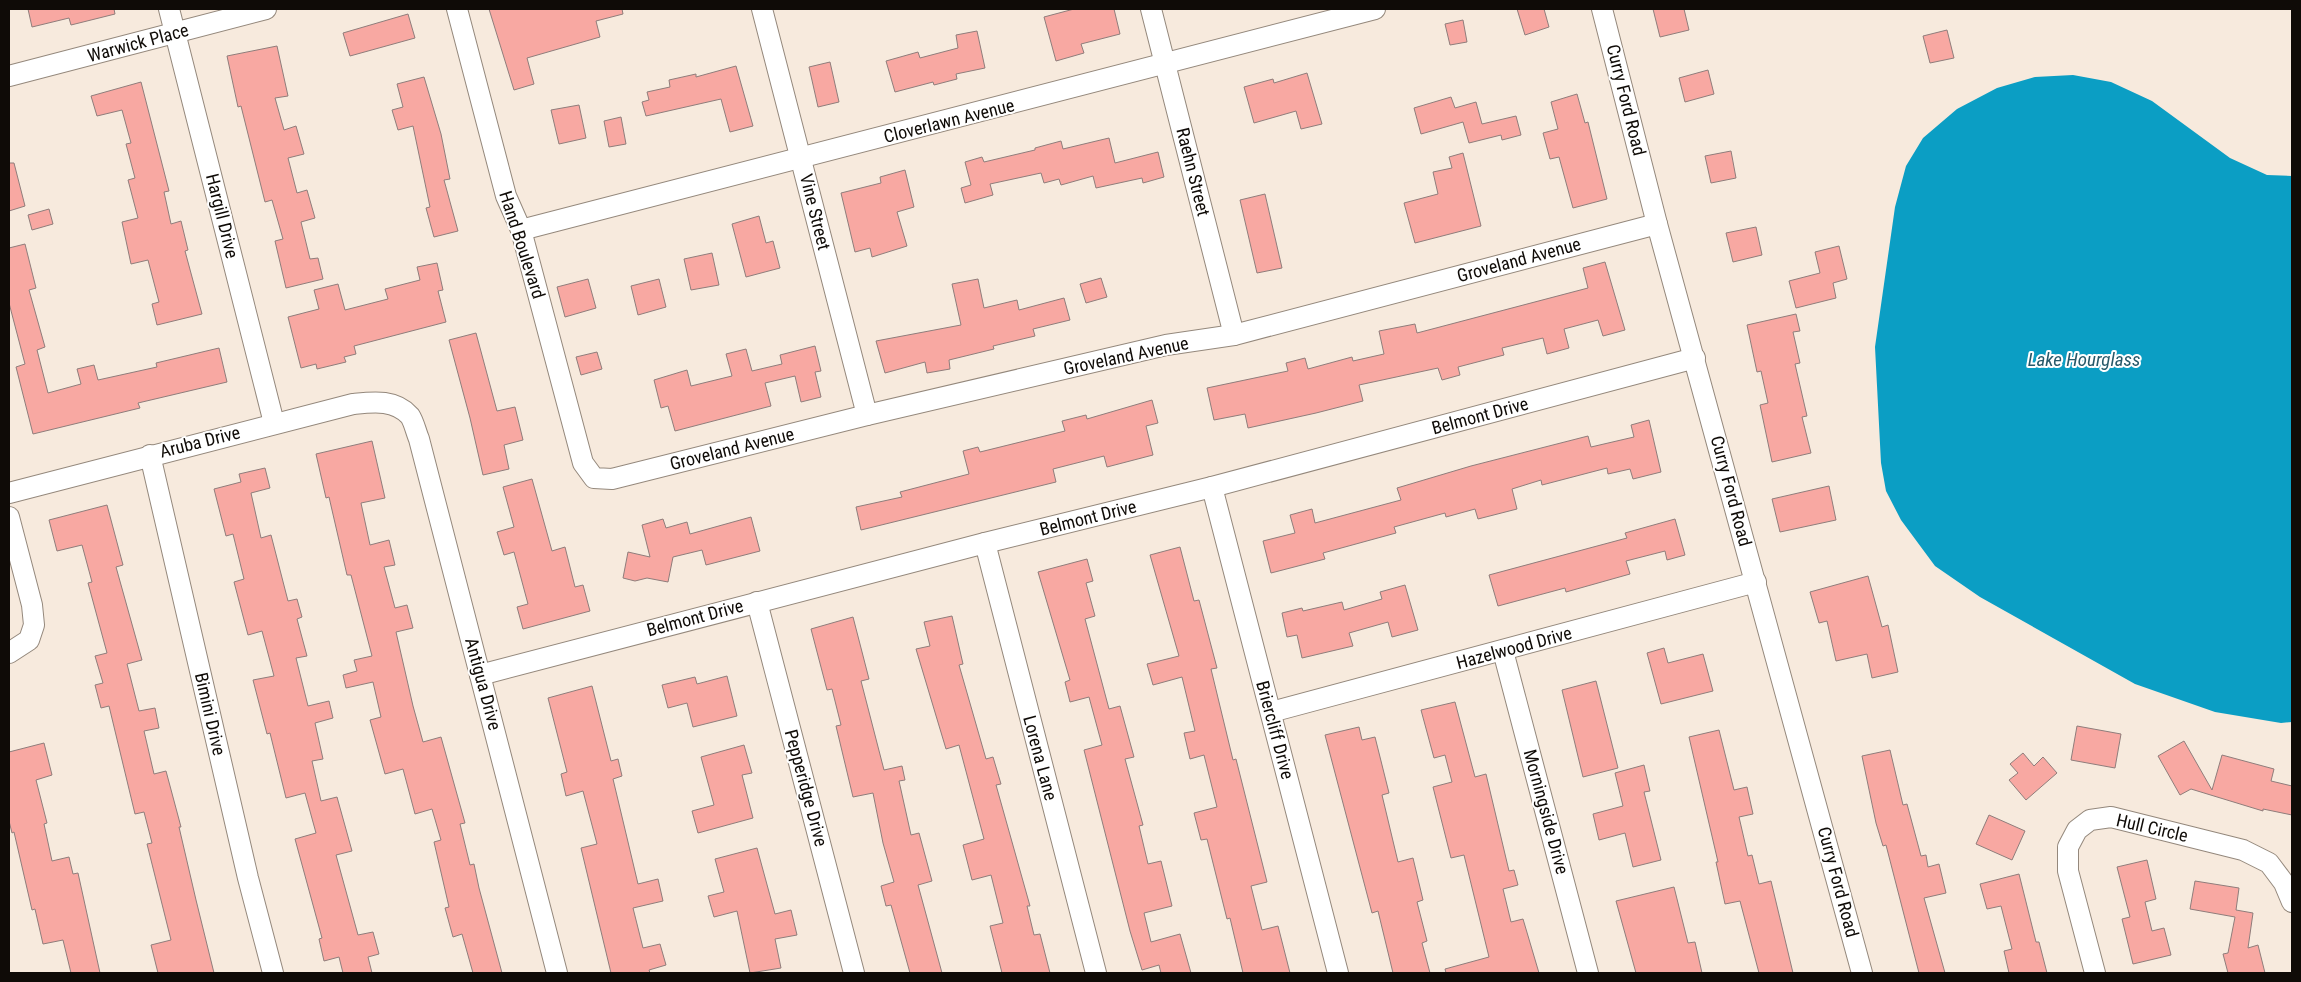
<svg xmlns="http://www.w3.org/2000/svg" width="2301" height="982" font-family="'Roboto Condensed',sans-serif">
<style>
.water{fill:#0b9ec4}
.building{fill:#f8a8a2;stroke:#8f7d7b}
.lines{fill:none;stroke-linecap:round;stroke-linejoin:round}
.minor-casing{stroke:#94887c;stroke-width:22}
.minor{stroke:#fff;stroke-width:20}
.labels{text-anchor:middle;stroke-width:4;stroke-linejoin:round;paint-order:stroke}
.street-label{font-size:18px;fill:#0f0b07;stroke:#fff}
.water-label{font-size:19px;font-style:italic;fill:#27596a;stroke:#fff}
</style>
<rect width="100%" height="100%" fill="#f7eadd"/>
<path class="water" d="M2073 75 2111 82 2152 101 2230 158 2267 175 2292 176V722L2281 723 2215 712 2135 684 1980 597 1935 566 1901 520 1886 491 1881 463 1875 347 1895 207 1906 166 1923 138 1957 109 1997 88 2035 77Z"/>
<g class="building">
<path d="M28 9H114L115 14 71 25 69 18 32 27Z"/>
<path d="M489 9H622L623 14 596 21 600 37 527 58 534 84 514 90Z"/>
<path d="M1074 9H1114L1120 34 1081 44 1084 53 1056 61 1044 17Z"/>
<path d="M1517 9H1544L1549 27 1525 35Z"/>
<path d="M1653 9H1684L1689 30 1660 37Z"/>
<path d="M408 14 415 38 350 56 343 33Z"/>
<path d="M1463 20 1467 42 1450 45 1445 24Z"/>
<path d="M1947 30 1954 58 1930 63 1923 36Z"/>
<path d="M977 31 985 68 956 74 957 79 934 85 933 82 895 92 886 61 918 52 920 58 958 48 956 35Z"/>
<path d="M277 46 288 96 275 98 284 130 296 126 304 154 288 158 297 193 307 190 315 218 301 222 310 259 318 258 323 279 286 288 275 241 283 239 272 200 265 202 241 106 238 107 227 56Z"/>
<path d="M830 62 839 102 818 107 809 67Z"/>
<path d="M736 66 753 126 730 132 721 99 646 116 642 102 649 100 647 92 670 87 669 80 696 74V77Z"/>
<path d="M1708 70 1714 94 1685 102 1679 78Z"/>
<path d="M1307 73 1322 124 1301 129 1296 111 1254 123 1244 87 1273 79 1274 83Z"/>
<path d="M424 77 441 134 450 179 444 180 458 231 434 237 426 208 430 207 413 126 398 130 392 110 403 107 397 84Z"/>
<path d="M141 82 169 191 164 192 171 224 181 221 188 250 185 251 202 314 157 325 152 304 159 302 148 260 131 264 122 222 138 218 128 180 135 178 126 144 131 143 122 110 97 116 91 96Z"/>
<path d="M1577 94 1585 123 1588 122 1607 199 1573 208 1559 157 1550 159 1543 133 1558 129 1551 102Z"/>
<path d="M1451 97 1455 108 1476 102 1482 124 1516 116 1521 135 1502 140 1501 135 1469 143 1463 122 1421 134 1414 108Z"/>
<path d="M579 105 586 138 559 144 551 110Z"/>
<path d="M621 117 626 144 609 147 604 121Z"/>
<path d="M1109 138 1115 163 1158 152 1164 177 1143 183 1142 178 1096 188 1093 176 1061 185 1059 179 1044 183 1041 173 990 184 993 195 965 203 961 188 971 185 965 162 982 157 984 162 1035 150V148L1061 141 1063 149Z"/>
<path d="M1731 151 1736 178 1711 183 1705 156Z"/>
<path d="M1463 153 1481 226 1415 243 1404 203 1438 194 1433 172 1452 168 1449 157Z"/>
<path d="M9 163H14L25 206 9 211Z"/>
<path d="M905 170 914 207 897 212 907 246 872 257 870 248 855 252 841 193 881 183 880 177Z"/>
<path d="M1265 194 1282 268 1257 273 1240 200Z"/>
<path d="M49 209 53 224 32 230 28 215Z"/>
<path d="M759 216 766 243 773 241 780 268 746 277 732 224Z"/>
<path d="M1756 227 1762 255 1733 262 1726 233Z"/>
<path d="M25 244 36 288 29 290 45 347 37 350 48 393 81 384 77 369 94 365 98 380 157 367 156 363 219 348 227 382 138 403 140 408 33 434 16 367 25 364 9 303V248Z"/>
<path d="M1839 246 1847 279 1833 283 1836 298 1796 308 1789 281 1820 273 1815 252Z"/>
<path d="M712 253 719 285 691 290 684 259Z"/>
<path d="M1605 262 1625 330 1603 336 1598 320 1564 329 1569 348 1547 354 1543 338 1502 348 1504 355 1458 367 1460 375 1442 380 1438 368 1359 385 1363 401 1316 413 1248 428 1245 414 1214 420 1207 388 1288 371 1286 363 1305 358 1308 369 1352 357 1353 361 1384 354 1379 331 1415 324 1417 333 1588 288 1583 268Z"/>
<path d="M437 263 443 290 438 291 446 322 354 346 356 354 344 357 346 362 317 369 316 364 301 368 288 317 319 309 314 290 338 284 345 310 388 299 385 289 420 280 417 267Z"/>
<path d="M1101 278 1107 297 1086 303 1080 284Z"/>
<path d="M588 279 596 308 565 317 557 287Z"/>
<path d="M659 279 666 307 638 315 631 286Z"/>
<path d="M978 279 984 308 1017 300 1019 310 1064 298 1070 320 1033 329 1035 336 993 346 994 349 949 360 950 369 927 373 925 362 885 373 876 341 961 325 952 284Z"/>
<path d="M1796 314 1800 331 1793 332 1800 363 1795 364 1807 416 1802 417 1811 453 1772 462 1760 405 1768 403 1761 371 1757 372 1747 325Z"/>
<path d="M476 333 497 411 515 407 523 440 504 445 509 469 483 475 470 418 449 340Z"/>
<path d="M815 346 821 371 815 372 821 397 801 402 795 376 765 383 771 406 675 431 668 406 661 408 654 380 687 370 691 386 732 376 726 354 746 349 752 371 782 364 780 355Z"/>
<path d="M597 352 602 369 581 375 576 357Z"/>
<path d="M1152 400 1158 423 1146 426 1153 455 1107 467 1104 456 1053 469 1056 482 861 530 856 507 902 497 900 492 969 474 963 451 978 447 980 452 1065 431 1062 421 1086 415 1087 419Z"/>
<path d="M1649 420 1661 472 1633 479 1630 469 1608 474 1607 468 1542 485 1541 480 1512 489 1517 509 1478 519 1475 509 1446 517 1445 513 1394 527 1396 533 1323 553 1325 559 1271 573 1263 541 1295 533 1290 515 1312 509 1315 523 1401 500 1397 488 1471 466 1588 436 1591 447 1634 437 1631 425Z"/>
<path d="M372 441 385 498 361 503 370 545 389 540 395 565 384 567 395 608 407 605 413 628 396 632 413 706 423 742 441 737 465 823 460 824 470 865 474 864 479 888 502 973H473L462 934 453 937 445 908 449 907 434 842 441 840 432 809 415 814 403 769 385 774 370 720 381 717 373 682 346 688 343 675 357 671 354 660 372 656 351 575H347L329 497 326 498 316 454Z"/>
<path d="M265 468 270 488 251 493 261 538 271 535 288 601 297 599 302 617 297 619 307 656 296 658 308 706 329 701 333 718 315 723 323 759 312 761 321 801 337 797 352 851 336 855 358 935 373 932 379 954 368 957 372 973H343L339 957 324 961 319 939 322 938 295 839 316 833 305 793 286 798 270 733 267 734 253 680 274 676 262 631 248 635 234 582 244 579 233 534 226 536 214 489 241 482 239 474Z"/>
<path d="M532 479 552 551 565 547 575 587 583 585 590 611 523 629 517 607 528 604 514 552 504 555 497 532 514 527 503 487Z"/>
<path d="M1829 486 1836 520 1780 532 1772 499Z"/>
<path d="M107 505 123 565 116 567 142 660 127 664 139 711 155 708 159 728 144 731 154 774 166 771 181 827H179L196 900 214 973H158L151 945 171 940 147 844 152 843 144 812 135 814 109 706 101 708 95 685 103 683 95 656 107 653 88 583 92 582 82 545 57 551 49 520Z"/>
<path d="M751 517 760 551 706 565 702 550 673 557 668 582 647 578 635 581 623 578 628 552 650 557 642 525 663 519 666 528 687 522 690 534Z"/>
<path d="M1675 519 1685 555 1667 560 1665 551 1626 561 1630 574 1566 592 1565 588 1498 606 1489 575 1627 538 1625 533Z"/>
<path d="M1180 547 1194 601 1199 600 1217 668 1211 669 1233 760 1236 759 1267 882 1251 886 1262 930 1278 926 1290 973H1243L1230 918 1227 919 1207 839 1201 840 1194 813 1217 807 1204 755 1190 759 1184 733 1195 731 1182 677 1153 685 1147 664 1179 656 1150 555Z"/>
<path d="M1087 559 1093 581 1086 583 1095 616 1085 619 1109 709 1120 706 1134 757 1125 759 1143 825 1139 826 1148 864 1161 861 1172 906 1144 913 1151 942 1180 934 1191 973H1161L1159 965 1142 970 1130 931 1084 750 1102 745 1089 697 1070 702 1065 682 1070 680 1038 572Z"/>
<path d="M1868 576 1882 627 1888 625 1898 672 1872 678 1867 654 1836 661 1827 621 1819 623 1810 592Z"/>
<path d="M1405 585 1418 630 1392 637 1388 622 1349 633 1353 646 1302 658 1297 635 1287 637 1282 613 1302 608 1303 611 1342 602 1344 610 1382 599 1380 592Z"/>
<path d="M952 616 963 664 959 665 986 759 993 757 1001 784 996 785 1030 906H1027L1034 935 1040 934 1050 973H1002L990 926 1003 923 991 875 972 880 963 845 984 839 959 745 946 749 916 649 930 646 924 622Z"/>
<path d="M853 617 869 679 861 681 884 770 902 766 905 780 899 781 911 835 919 833 932 881 918 885 942 973H910L891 905 886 906 881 886 894 882 883 843 873 793 853 797 836 726 841 725 832 689 827 690 811 629Z"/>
<path d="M1664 648 1668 663 1703 654 1713 691 1661 704 1647 653Z"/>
<path d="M727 676 737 716 693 727 687 703 668 708 662 685 695 677 697 684Z"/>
<path d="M1596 681 1618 768 1583 777 1562 690Z"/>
<path d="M592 686 611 761 618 759 622 776 613 779 638 884 658 879 663 901 633 908 643 948 660 944 666 965 649 970 650 973H611L581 848 597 844 583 791 566 796 561 774 567 772 548 698Z"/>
<path d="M1455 702 1475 777 1486 774 1509 871 1514 870 1518 885 1503 889 1511 922 1523 919 1539 973H1446L1445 969 1489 957 1464 855 1451 858 1433 787 1452 782 1445 755 1434 758 1421 710Z"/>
<path d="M2077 726 2121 734 2115 768 2071 760Z"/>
<path d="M1359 727 1362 740 1375 737 1389 793 1382 795 1398 862 1413 858 1423 900 1417 902 1427 941 1422 943 1430 973H1393L1378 911 1372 913 1325 735Z"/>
<path d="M1719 730 1734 790 1747 787 1753 814 1739 817 1748 856 1752 855 1759 884 1771 881 1793 973H1759L1740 901 1725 904 1716 862H1718L1689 737Z"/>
<path d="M2184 741 2212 790 2222 755 2274 769 2271 781 2292 786V815L2263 809V811L2191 789 2180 795 2158 756Z"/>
<path d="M44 743 52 775 36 780 47 823 44 824 52 861 69 857 73 874 78 873 100 973H71L63 940 43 944 35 909 32 910 14 832 12 833 9 821V752Z"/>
<path d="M744 745 752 773 742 775 753 818 698 833 692 811 714 805 701 757Z"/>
<path d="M1890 750 1903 805 1907 804 1921 856 1926 855 1928 867 1939 864 1946 893 1924 898 1945 973H1919L1886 845 1883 846 1876 823 1862 756Z"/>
<path d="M2023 753 2034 766 2043 757 2057 773 2026 800 2009 780 2018 773 2010 764Z"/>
<path d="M1644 765 1650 791 1644 792 1661 860 1633 867 1625 833 1599 840 1593 814 1623 806 1615 773Z"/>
<path d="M1989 815 2025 831 2012 860 1976 844Z"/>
<path d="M757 848 775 914 791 910 797 935 775 939 781 968 750 973 737 911 714 917 708 896 724 892 715 859Z"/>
<path d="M2147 860 2156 899 2145 902 2152 931 2164 928 2171 955 2133 964 2122 919 2130 917 2117 867Z"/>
<path d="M2019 874 2036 942H2039L2047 973H2009L2004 951 2012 949 2001 906 1987 909 1980 884Z"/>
<path d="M2195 881 2239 888 2236 910 2253 913 2248 948 2258 945 2265 973H2228L2223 954 2228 953 2235 917 2190 909Z"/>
<path d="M1674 887 1688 943 1695 942 1702 973H1636L1616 901Z"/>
</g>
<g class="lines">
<defs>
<g id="minor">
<path d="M169 9 274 423"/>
<path d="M457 9 506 196 521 230 583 463 594 478 612 479 867 415 1166 345 1234 335 1657 224"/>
<path d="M762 9 867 415"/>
<path d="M1151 9 1234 335"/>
<path d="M1602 9 1657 224 1862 973"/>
<path d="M9 76 266 9"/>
<path d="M521 230 1375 9"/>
<path d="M150 455 248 878 273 973"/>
<path d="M1212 487 1338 973"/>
<path d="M9 493 353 404C373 402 395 399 410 416 414 422 416 432 419 439L557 973"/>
<path d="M9 517 32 605 34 625 29 640 9 653"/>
<path d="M985 543 1096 973"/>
<path d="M757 602 854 973"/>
<path d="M1503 651 1588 973"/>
<path d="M480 675 985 543 1212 487 1695 358"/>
<path d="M1271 712 1756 582"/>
<path d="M2095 973 2068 871V847L2077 830 2090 820 2111 817 2243 850 2269 863 2284 883 2292 902"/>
</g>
</defs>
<use href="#minor" class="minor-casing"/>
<use href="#minor" class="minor"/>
</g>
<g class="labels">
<g class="street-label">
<text transform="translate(138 43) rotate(-15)" y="6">Warwick Place</text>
<text transform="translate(1626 100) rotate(76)" y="6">Curry Ford Road</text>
<text transform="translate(949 121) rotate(-14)" y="6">Cloverlawn Avenue</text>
<text transform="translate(1193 172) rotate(76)" y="6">Raehn Street</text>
<text transform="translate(815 212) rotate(76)" y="6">Vine Street</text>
<text transform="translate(222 216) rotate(76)" y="6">Hargill Drive</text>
<text transform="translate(522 245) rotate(72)" y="6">Hand Boulevard</text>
<text transform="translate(1519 260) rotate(-15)" y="6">Groveland Avenue</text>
<text transform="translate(1126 356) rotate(-12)" y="6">Groveland Avenue</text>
<text transform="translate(1480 416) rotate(-15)" y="6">Belmont Drive</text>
<text transform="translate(200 442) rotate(-14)" y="6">Aruba Drive</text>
<text transform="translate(732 449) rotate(-14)" y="6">Groveland Avenue</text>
<text transform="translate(1731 491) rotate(75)" y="6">Curry Ford Road</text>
<text transform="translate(1088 518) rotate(-14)" y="6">Belmont Drive</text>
<text transform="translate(695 618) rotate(-15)" y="6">Belmont Drive</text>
<text transform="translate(1514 648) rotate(-15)" y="6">Hazelwood Drive</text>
<text transform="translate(483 684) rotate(75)" y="6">Antigua Drive</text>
<text transform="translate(210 714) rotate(77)" y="6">Bimini Drive</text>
<text transform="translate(1275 730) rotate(75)" y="6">Briercliff Drive</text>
<text transform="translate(1040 758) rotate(75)" y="6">Lorena Lane</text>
<text transform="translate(806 788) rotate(75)" y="6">Pepperidge Drive</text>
<text transform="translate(1546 812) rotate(75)" y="6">Morningside Drive</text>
<text transform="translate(2152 828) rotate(13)" y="6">Hull Circle</text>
<text transform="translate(1838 882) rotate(75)" y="6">Curry Ford Road</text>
</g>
<g class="water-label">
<text x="2084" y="366">Lake Hourglass</text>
</g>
</g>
<rect width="2301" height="982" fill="none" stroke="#0f0b07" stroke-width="20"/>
</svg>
